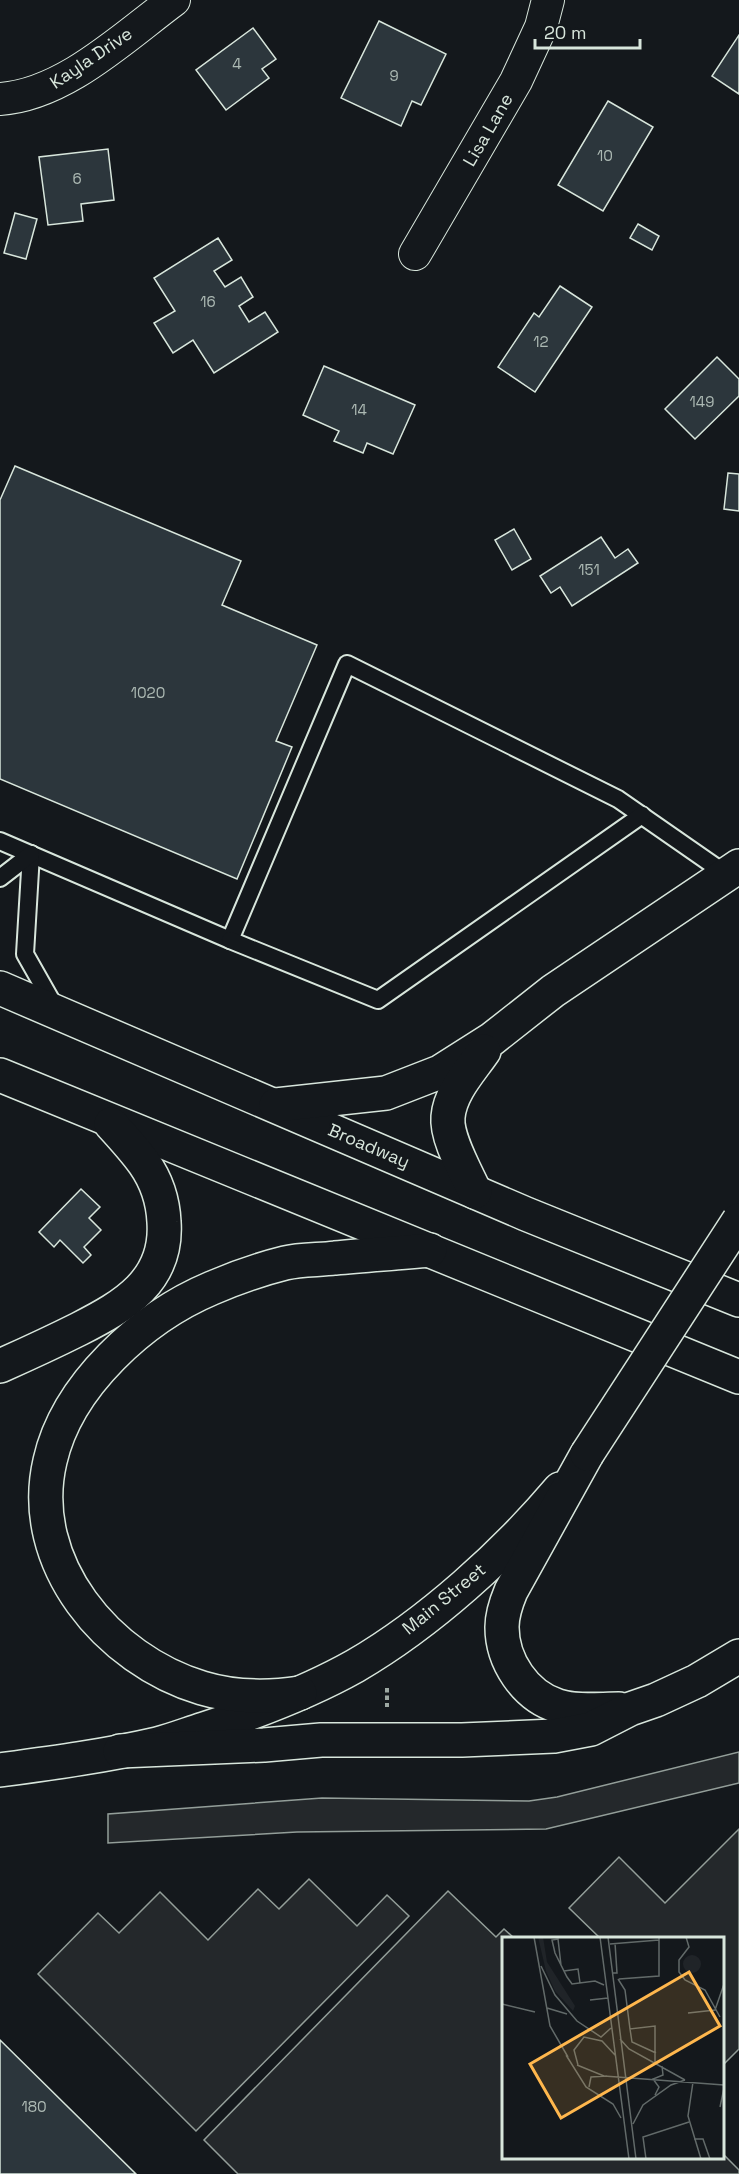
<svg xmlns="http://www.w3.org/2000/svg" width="739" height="2174" font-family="'Space Grotesk',sans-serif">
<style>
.parking{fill:#24282b;stroke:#939e99;stroke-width:1.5}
.building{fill:#2c363c;stroke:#d8e6dc;stroke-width:1.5}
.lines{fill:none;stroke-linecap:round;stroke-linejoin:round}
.lane-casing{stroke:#d8e6dc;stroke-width:20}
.street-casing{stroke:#d8e6dc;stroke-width:34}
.primary-casing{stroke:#d8e6dc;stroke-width:36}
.highway-casing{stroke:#d8e6dc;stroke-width:36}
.path{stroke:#9da8a2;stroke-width:4;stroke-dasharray:4.5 3;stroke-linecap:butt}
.lane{stroke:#14181c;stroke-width:16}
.street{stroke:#14181c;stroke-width:32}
.primary{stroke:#14181c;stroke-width:33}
.highway{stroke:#14181c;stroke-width:33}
.primary-bridge-casing{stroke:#d8e6dc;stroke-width:36;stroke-linecap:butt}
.primary-bridge{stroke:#14181c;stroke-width:33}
.labels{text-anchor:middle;stroke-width:4.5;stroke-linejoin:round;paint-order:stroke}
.number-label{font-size:15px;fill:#adbab4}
.street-label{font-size:18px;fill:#d8e6dc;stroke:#14181c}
.inset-road{fill:none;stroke:#626a69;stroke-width:1.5}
.view{fill:#ffb74d;fill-opacity:0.15;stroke:#ffb74d;stroke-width:3}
.inset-edge{fill:none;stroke:#d8e6dc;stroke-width:3}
</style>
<rect width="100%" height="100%" fill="#14181c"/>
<g class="parking">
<path d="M739 1752V1783L546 1829 297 1832 108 1843V1814L322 1798 529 1801 557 1797Z"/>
<path d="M739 1829V2049L724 2064 722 2062V1938H600L569 1908 619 1857 665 1903Z"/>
<path d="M309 1879 357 1926 387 1895 409 1916 196 2131 38 1974 98 1913 119 1933 160 1892 208 1940 258 1889 279 1909Z"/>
<path d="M448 1891 496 1937 504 1929 514 1938H504V2158H722L723 2154 739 2170V2174H238L204 2140Z"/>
</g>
<g class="building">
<path d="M379 21 446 54 421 105 412 101 401 126 341 98Z"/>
<path d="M253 28 276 59 262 69 269 78 226 110 196 70Z"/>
<path d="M739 35V94L712 76Z"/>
<path d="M608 101 653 127 603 211 558 185Z"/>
<path d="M108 149 114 200 81 204 83 221 48 225 39 157Z"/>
<path d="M15 213 37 219 26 259 4 253Z"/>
<path d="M638 224 659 236 652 250 630 238Z"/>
<path d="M218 238 232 260 214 271 225 287 241 277 253 297 239 306 249 322 265 312 278 332 214 373 193 340 173 353 154 323 175 311 154 278Z"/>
<path d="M560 286 592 307 535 392 498 367 534 313 539 317Z"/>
<path d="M717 357 739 379V396L695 439 665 409Z"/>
<path d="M324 366 415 405 393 454 367 443 363 453 334 441 339 431 303 415Z"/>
<path d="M15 466 241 561 222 605 317 645 276 741 292 747 237 879 0 779V500Z"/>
<path d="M728 473 739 474V511L724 509Z"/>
<path d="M514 529 531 559 512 570 495 540Z"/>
<path d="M601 537 615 558 628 549 638 563 572 606 560 587 551 593 540 576Z"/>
<path d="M81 1189 100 1207 89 1218 101 1230 84 1247 91 1255 83 1263 60 1240 54 1247 39 1232Z"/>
<path d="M0 2040 136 2174H0Z"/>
</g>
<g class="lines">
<defs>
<g id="lane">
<path d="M0 841 230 940 347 664 618 799 726 874"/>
<path d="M31 854 25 954 55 1007"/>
<path d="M0 878 31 854"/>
<path d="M230 940 378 1000 642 815"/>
</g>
<g id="street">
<path d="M0 99C64 95 124 37 174 0"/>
<path d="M415 254 516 81 541 27 548 0"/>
</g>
<path id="primary" d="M0 1770C52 1763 105 1756 157 1744 173 1740 188 1734 204 1729 256 1712 307 1693 355 1666 429 1623 505 1554 560 1489"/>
<g id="highway">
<path d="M0 988 526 1214 739 1300"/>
<path d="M0 1075 739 1377"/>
<path d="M276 1105 386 1093 440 1072 492 1039 553 991 739 866"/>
<path d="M475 1192C466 1172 446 1138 448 1117 450 1092 471 1070 484 1051"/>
<path d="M0 1366C27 1354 53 1342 79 1329 124 1306 168 1281 164 1222 163 1200 156 1180 144 1163 134 1149 122 1136 111 1124"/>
<path d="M587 1454 511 1591C506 1603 502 1614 502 1627 502 1661 525 1696 558 1706 577 1712 599 1709 619 1709"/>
<path d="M300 1693C267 1698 235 1698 202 1688 108 1660 26 1563 50 1461 67 1385 143 1317 212 1288 235 1278 261 1269 285 1263 301 1259 319 1260 335 1258 367 1255 398 1253 430 1250"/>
<path d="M120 1751 264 1745 321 1740H462L554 1736 591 1729 630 1709 656 1700 697 1681 739 1656"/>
</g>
</defs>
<use href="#lane" class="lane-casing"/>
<use href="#street" class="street-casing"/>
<use href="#primary" class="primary-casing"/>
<use href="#highway" class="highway-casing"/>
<path class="path" d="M387 1688V1707"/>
<use href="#lane" class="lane"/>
<use href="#street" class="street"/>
<use href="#primary" class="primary"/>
<use href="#highway" class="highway"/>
<defs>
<path id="primary-bridge" d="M587 1454 739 1220"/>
</defs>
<use href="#primary-bridge" class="primary-bridge-casing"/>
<use href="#primary-bridge" class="primary-bridge"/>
</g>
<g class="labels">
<g class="number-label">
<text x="237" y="69">4</text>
<text x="394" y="81">9</text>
<text x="605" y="161">10</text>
<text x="77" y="184">6</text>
<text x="208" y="307">16</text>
<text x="541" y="347">12</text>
<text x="702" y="407">149</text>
<text x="359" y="415">14</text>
<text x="589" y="575">151</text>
<text x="148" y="698">1020</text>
<text x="34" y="2112">180</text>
</g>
<g class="street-label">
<text transform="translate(91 58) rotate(-34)" y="6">Kayla Drive</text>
<text transform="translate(488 130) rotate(-60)" y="6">Lisa Lane</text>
<text transform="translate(369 1146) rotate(23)" y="6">Broadway</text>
<text transform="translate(444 1599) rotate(-39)" y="6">Main Street</text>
</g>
</g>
<g transform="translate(502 1937)">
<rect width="222" height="222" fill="#14181c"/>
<path d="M36 0H41L45 25 73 69 71 74 53 54 44 34ZM181 27a9 9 0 1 1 18 0a9 9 0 1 1-18 0Z" fill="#202428"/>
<path class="inset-road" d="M32 0 48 89 66 120M98 0 127 222M106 0 134 222M184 0 187 10 177 23V35L183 43 203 53 218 80M108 7 157 3M59 28 56 2 50 3 53 16 65 40 70 47 93 44 102 48M39 29 53 58 75 84 99 100 109 91M62 34 76 32 78 46M111 36H115L113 6M116 42 123 53 128 92 153 89V125M117 42 157 39V0M88 63 106 61M0 67 33 75M45 71 65 77M186 76 213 73 222 47M128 92 130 105 154 116M118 102 127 112 183 143M64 118 84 150 111 167 119 181M75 128 102 139 222 148M76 128 72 113 82 100 100 104 113 118M191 145 186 179 199 222M87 150 89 140 105 139M153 158 157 150 151 142 161 138 160 129M218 170 222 151M131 187 141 168 169 148 183 143M192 202H201L208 222M144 222 141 200 187 185"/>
<path class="view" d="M187 35 218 89 59 181 28 127Z"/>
<rect width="222" height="222" class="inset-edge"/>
</g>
<path d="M535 39v9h105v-9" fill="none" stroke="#d8e6dc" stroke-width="3"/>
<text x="544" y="39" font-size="18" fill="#d8e6dc" stroke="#14181c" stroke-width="4.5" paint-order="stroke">20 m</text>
</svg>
